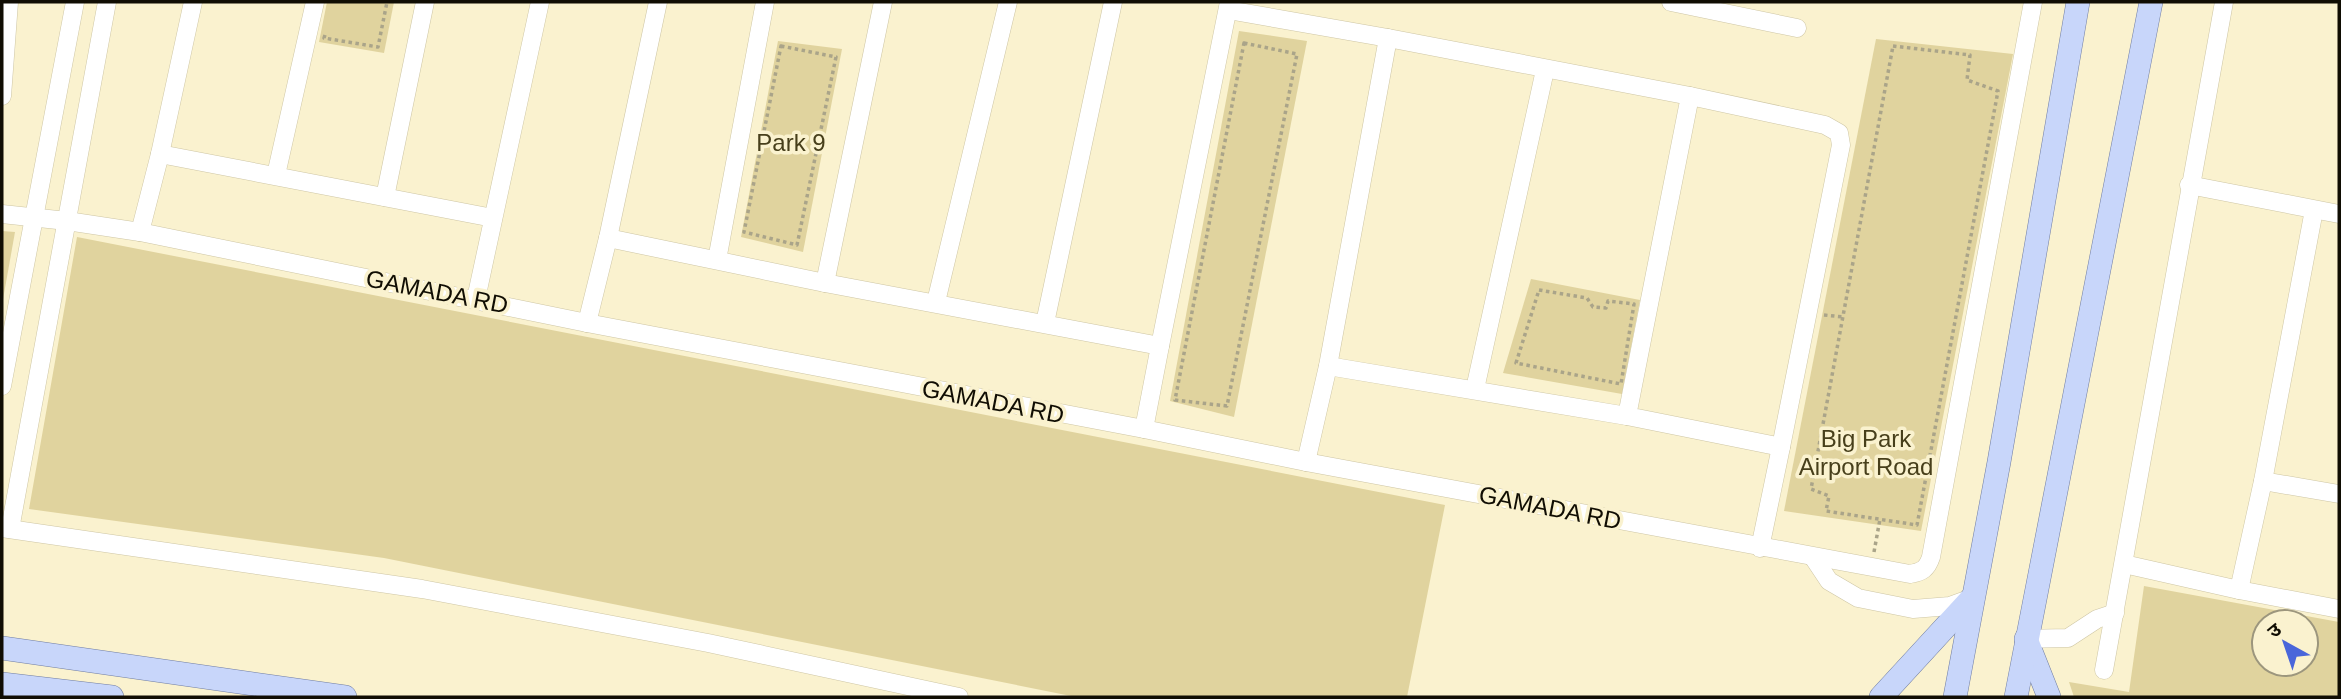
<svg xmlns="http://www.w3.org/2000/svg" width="2341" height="699" font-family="Helvetica,'Noto Sans Devanagari',sans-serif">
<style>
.green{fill:#e0d39e;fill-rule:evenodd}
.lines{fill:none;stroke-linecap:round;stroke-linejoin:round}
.minor-casing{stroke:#cec6a5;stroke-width:19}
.major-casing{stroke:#707da2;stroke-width:24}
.path{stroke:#aaa489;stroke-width:3.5;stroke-dasharray:3.5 3.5;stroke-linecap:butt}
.minor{stroke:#fff;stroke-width:18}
.major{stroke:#c8d6fa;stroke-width:23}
.labels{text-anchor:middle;stroke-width:7;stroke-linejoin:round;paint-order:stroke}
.park-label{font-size:24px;fill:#473f1b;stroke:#faf2cf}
.street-label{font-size:24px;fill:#100d03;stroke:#faf2cf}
</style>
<rect width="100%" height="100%" fill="#faf2cf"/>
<g class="green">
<path d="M327 2H394L384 53 319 42Z"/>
<path d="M1239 31 1307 41 1234 417 1170 401Z"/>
<path d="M1876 39 2013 54 1921 531 1784 511Z"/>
<path d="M778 41 842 49 803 252 741 237Z"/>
<path d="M2 231 15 232 2 305Z"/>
<path d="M77 237 1445 505 1407 697H1076L384 558 29 509Z"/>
<path d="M1531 279 1640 300 1622 394 1503 373Z"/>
<path d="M2144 586 2339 622V697H2074L2069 682 2129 692ZM2306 622V664H2264V622Z"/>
</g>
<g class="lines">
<defs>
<g id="minor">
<path d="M1671 2 1797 28"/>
<path d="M1228 10 1388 38"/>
<path d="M2 96 9 2"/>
<path d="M1690 96 1825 125 1839 133 1841 145 1781 447"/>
<path d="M160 154 193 2"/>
<path d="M276 175 315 2"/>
<path d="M2189 185 2339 214"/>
<path d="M385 197 425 2"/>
<path d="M2 214 67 221 140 232 587 323 1144 429 1306 462 1910 574C1922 572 1927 569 1931 557L2033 2"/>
<path d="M140 232 160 154 493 218"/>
<path d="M608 238 825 283 1160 346 1144 429"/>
<path d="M717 260 765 2"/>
<path d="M825 283 883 2"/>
<path d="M476 299 540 2"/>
<path d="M936 302 1008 2"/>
<path d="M587 323 608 238 658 2"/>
<path d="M1045 323 1113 2"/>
<path d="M1160 346 1229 2"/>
<path d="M1328 366 1627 416"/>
<path d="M2 386 75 2"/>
<path d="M1475 389 1545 70"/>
<path d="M1306 462 1328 366 1388 38 1690 96 1627 416 1781 447 1760 548"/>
<path d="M2263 481 2339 494"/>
<path d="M2 528 422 589 708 643 959 697"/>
<path d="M10 529 107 2"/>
<path d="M1813 557 1829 581 1858 598 1913 609 1950 606 1972 598"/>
<path d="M2124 564 2239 590 2339 609"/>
<path d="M2239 590 2263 481 2314 210"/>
<path d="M2026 639 2068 638 2097 619 2115 613"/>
<path d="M2104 670 2224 2"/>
</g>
<g id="major">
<path d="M2026 639 2049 697"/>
<path d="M2 648 345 697"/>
<path d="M2 684 112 697"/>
<path d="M1881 697 1972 598"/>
<path d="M1955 697 1999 462 2078 2"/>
<path d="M2016 697 2151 2"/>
</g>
</defs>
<use href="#minor" class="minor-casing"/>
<use href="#major" class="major-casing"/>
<g class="path">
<path d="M325 35 324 38 378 47 387 2"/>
<path d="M1244 43 1297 54 1227 406 1175 400Z"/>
<path d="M781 46 836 57 797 245 744 232Z"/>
<path d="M1893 46 1970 55 1967 80 1998 91 1917 525 1826 511 1829 496 1811 489Z"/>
<path d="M1539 290 1587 298 1593 307 1606 308 1608 301 1634 304 1621 384 1516 363Z"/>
<path d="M1824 315 1843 317"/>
<path d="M1874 552 1880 519"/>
</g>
<use href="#minor" class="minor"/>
<use href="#major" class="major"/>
</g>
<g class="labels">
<g class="park-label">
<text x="791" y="151">Park 9</text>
<text x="1866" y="447">Big Park<tspan x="1866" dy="28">Airport Road</tspan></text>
</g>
<g class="street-label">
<text transform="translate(437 292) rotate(11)" y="8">GAMADA RD</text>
<text transform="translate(993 402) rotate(11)" y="8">GAMADA RD</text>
<text transform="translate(1550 508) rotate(11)" y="8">GAMADA RD</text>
</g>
</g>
<rect width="2341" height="699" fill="none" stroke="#100d03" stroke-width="7"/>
<g transform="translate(2285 643) rotate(320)"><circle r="33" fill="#faf2cf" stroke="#9c967d" stroke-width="2"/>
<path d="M0-5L12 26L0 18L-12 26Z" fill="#4966da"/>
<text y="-10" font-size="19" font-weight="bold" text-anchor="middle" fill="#100d03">उ</text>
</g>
</svg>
